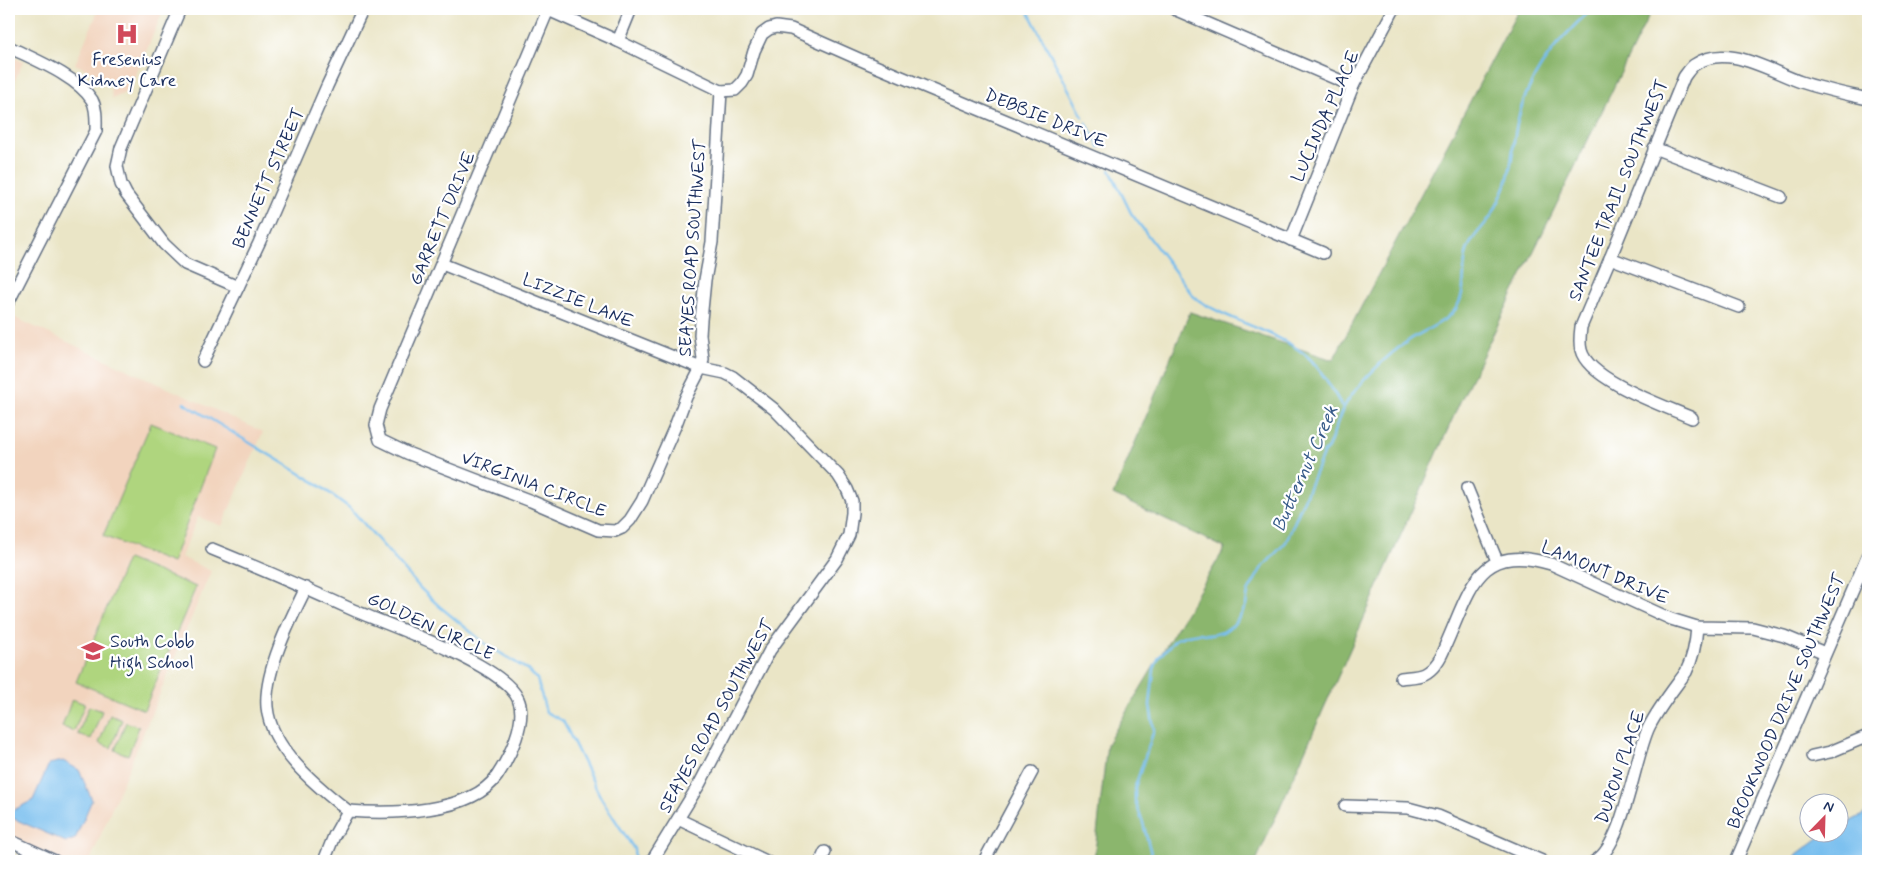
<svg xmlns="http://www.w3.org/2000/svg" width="1877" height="870" font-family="Mynerve,sans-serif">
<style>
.built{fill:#f2d4be}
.green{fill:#afd57e;stroke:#65826e}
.forest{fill:#8bb66d;stroke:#537266}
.water{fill:#76bdee;stroke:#4876a6}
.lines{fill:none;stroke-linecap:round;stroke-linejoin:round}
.stream{stroke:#76bdee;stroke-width:2.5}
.minor-casing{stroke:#636f82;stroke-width:14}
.minor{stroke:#fff;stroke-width:11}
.labels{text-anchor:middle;stroke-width:4.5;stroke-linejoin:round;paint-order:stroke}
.poi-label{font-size:18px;fill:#1b2f5e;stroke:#fff}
.street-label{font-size:18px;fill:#1b2f5e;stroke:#fff}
.water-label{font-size:19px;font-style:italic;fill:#365a89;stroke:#fff}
</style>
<rect width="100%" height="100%" fill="#fff"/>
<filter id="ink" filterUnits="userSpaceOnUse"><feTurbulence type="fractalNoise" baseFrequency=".02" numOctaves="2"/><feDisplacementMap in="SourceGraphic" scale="10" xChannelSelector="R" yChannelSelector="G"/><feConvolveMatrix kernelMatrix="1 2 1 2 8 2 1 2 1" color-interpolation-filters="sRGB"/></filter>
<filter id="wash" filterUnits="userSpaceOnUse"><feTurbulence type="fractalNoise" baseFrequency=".0096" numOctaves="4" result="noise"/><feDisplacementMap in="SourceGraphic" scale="20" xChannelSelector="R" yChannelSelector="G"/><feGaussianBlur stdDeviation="1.12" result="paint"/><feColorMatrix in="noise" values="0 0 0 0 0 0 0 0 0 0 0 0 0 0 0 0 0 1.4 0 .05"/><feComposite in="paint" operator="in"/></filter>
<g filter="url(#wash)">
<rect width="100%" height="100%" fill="#eae5c6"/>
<g class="built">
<path d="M99 9H164L129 91 112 99 110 81 75 64Z"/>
<path d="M9 55 23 62 9 94Z"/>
<path d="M9 315 263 432 222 526 198 517 181 557 211 571 90 861H45L9 844Z"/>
</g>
<g class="green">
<path d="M151 423 215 449 172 563 103 536Z"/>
<path d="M127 559 196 587 144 710 76 682Z"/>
<path d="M72 699 85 704 74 731 62 727Z"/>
<path d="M89 706 102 711 91 739 78 734Z"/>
<path d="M110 715 122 720 111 748 99 743Z"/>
<path d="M126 722 139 727 128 755 115 750Z"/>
</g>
<path class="forest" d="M1519 9H1652L1460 402 1256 861H1094L1107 744 1225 548 1113 495 1190 312 1333 360Z"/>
<g class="water">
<path d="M63 761 79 770 92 800 75 839 66 842 10 817 12 811 33 800 49 764Z"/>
<path d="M1868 812V861H1793L1797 854 1824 834 1828 833 1840 832V827Z"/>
</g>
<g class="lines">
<g class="stream">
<path d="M1027 9 1083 117"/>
<path d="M1086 122 1099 147"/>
<path d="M1110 170 1131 213 1194 297C1228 322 1280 331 1309 358 1323 372 1333 391 1343 408"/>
<path d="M184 403 316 483 351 509 421 589 439 606 487 645 528 670 537 679 546 712 563 721 601 798 634 849 635 861"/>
<path d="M1153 861 1143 823 1135 800V787L1154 730 1150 705 1154 669 1159 657 1176 639 1187 635 1199 633 1211 635 1223 632 1233 625 1241 615 1246 605 1248 592 1261 569 1286 542 1324 452 1328 448C1333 436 1337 422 1343 409 1354 387 1387 355 1408 341 1422 331 1448 322 1457 307 1468 288 1460 268 1468 248 1473 236 1482 228 1490 218 1496 208 1501 197 1505 187 1513 167 1512 146 1517 124 1526 78 1558 39 1592 9"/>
</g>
</g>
</g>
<g filter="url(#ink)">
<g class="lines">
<defs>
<g id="minor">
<path d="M180 9 121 148 117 166 121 184 126 194 164 244 185 264 238 287"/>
<path d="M546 9 618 41 721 91"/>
<path d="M1174 9 1353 86"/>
<path d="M548 10 380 409 376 425 380 440 407 453 531 501 598 530 615 531 622 528 630 520 642 501 676 424 686 397 701 368 703 359 700 335 701 320 705 280 712 242 721 91"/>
<path d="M618 41 631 9"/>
<path d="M9 47C33 59 77 76 92 100 97 109 96 120 96 131L9 301"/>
<path d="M721 91 735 90 742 83 747 75 754 51 762 34 769 29 776 27 791 29 868 63 1323 253"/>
<path d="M1654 148 1781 197"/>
<path d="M1291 240 1353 86 1394 9"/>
<path d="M1610 258 1739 307"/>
<path d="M442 264 701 368 725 373 733 377 774 409 838 475 847 489 852 501V513L849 535 837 559 770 650 700 783 652 861"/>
<path d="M203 361 259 243 327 86 363 9"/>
<path d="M1692 418C1665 406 1588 380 1581 350 1579 343 1580 335 1581 327L1609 261 1684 77C1687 73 1690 68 1694 65 1726 42 1769 71 1801 82 1822 89 1846 94 1868 99"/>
<path d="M1467 488 1497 561"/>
<path d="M212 549C259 568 305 588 351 609 389 626 502 663 518 699 528 720 509 758 497 776 471 814 390 814 348 811"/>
<path d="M306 588C290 620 264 672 267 707 271 750 317 786 348 811"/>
<path d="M1401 678C1408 677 1418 677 1424 674 1436 668 1442 655 1446 644 1471 588 1478 542 1551 564L1671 619 1697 627 1753 628 1784 636 1825 653"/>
<path d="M1812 756 1830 752 1868 736"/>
<path d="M1345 806 1408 808 1438 816 1542 861"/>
<path d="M678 819 766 861"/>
<path d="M9 840 55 861"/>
<path d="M324 861 334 836 348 811"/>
<path d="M821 861 825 852"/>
<path d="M984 861 1032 772"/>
<path d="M1595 861C1624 845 1634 758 1649 727 1659 707 1673 690 1686 672 1693 658 1696 643 1697 627"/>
<path d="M1736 861 1868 555"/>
</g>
</defs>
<use href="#minor" class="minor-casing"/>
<use href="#minor" class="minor"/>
</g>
</g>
<defs>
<symbol id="hospital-bare" viewBox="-9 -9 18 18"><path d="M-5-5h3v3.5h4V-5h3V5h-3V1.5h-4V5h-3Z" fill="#d1495b" stroke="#fff" stroke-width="2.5" paint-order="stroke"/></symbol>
<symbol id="school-bare" viewBox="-9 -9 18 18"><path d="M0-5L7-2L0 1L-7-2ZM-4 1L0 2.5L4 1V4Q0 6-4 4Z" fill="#d1495b" stroke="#fff" stroke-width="2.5" paint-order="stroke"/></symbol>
</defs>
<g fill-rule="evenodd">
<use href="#hospital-bare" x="111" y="18" width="32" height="32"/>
<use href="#school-bare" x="77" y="635" width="32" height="32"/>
</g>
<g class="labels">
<g class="poi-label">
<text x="127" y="65">Fresenius<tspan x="127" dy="21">Kidney Care</tspan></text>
<text x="110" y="647" text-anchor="start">South Cobb<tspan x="110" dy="21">High School</tspan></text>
</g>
<g class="street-label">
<text transform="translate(1325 116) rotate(-66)" y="6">LUCINDA PLACE</text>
<text transform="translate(1046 118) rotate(22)" y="6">DEBBIE DRIVE</text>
<text transform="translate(268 178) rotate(-66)" y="6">BENNETT STREET</text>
<text transform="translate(1618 190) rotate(-68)" y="6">SANTEE TRAIL SOUTHWEST</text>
<text transform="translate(442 218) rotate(-67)" y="6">GARRETT DRIVE</text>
<text transform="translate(692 248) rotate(-86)" y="6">SEAYES ROAD SOUTHWEST</text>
<text transform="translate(578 300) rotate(22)" y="6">LIZZIE LANE</text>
<text transform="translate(534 484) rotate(21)" y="6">VIRGINIA CIRCLE</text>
<text transform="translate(1605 572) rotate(23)" y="6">LAMONT DRIVE</text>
<text transform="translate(431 626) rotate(25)" y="6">GOLDEN CIRCLE</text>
<text transform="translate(1786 701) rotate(-67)" y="6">BROOKWOOD DRIVE SOUTHWEST</text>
<text transform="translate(716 716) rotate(-61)" y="6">SEAYES ROAD SOUTHWEST</text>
<text transform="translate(1620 767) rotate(-71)" y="6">DURON PLACE</text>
</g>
<g class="water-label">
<text transform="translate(1304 468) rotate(-66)" y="7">Butternut Creek</text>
</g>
</g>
<rect width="1877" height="870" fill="none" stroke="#fff" stroke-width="30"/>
<g transform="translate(1824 818) rotate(23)"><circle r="24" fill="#ffffff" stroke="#a4acbf"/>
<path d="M0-4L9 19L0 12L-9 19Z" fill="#d1495b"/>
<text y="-8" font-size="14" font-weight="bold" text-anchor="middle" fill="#1b2f5e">N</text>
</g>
</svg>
